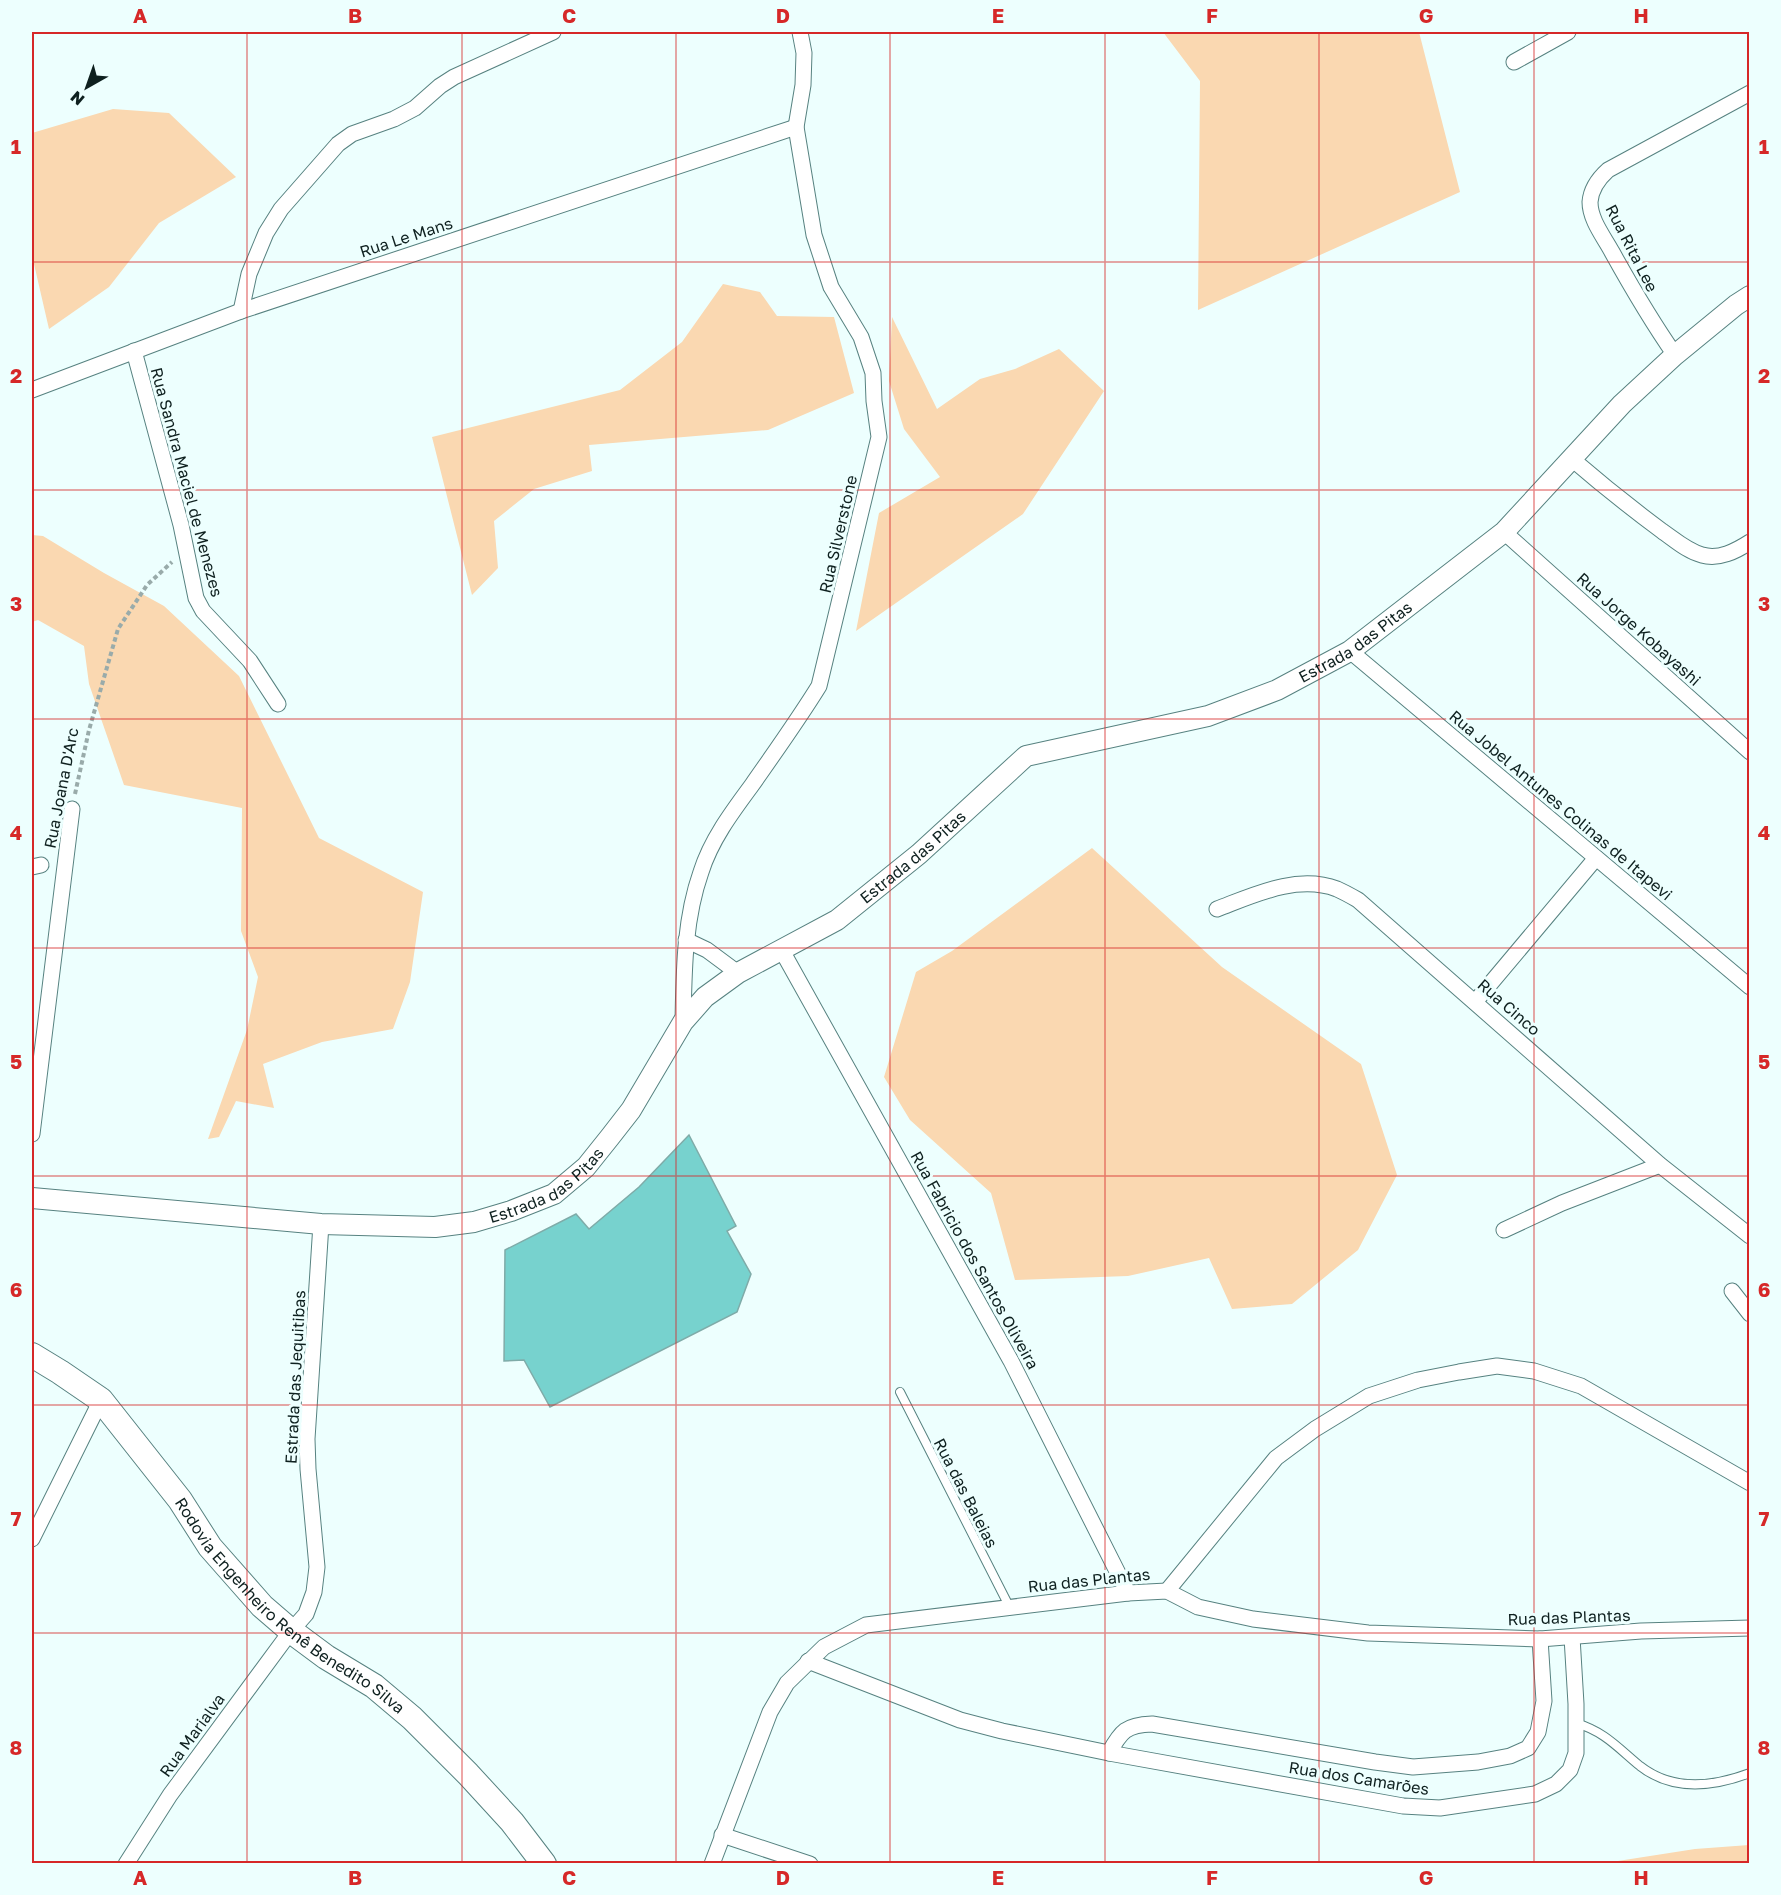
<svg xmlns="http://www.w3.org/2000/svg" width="1781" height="1895" font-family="'Golos Text',sans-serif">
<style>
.green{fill:#fad8b1}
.building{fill:#77d2ce;stroke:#7faba8;stroke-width:1.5}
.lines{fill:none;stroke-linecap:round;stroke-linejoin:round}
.service-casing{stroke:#578280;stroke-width:10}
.minor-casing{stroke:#578280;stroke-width:17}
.tertiary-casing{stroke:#578280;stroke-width:22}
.primary-casing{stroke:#578280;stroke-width:26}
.path{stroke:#99abaa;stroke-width:4;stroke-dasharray:4.5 3;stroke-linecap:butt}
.service{stroke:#fff;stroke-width:8}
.minor{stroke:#fff;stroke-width:15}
.tertiary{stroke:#fff;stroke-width:20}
.primary{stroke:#fff;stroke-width:24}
.grid{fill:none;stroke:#d62828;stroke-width:1.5;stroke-opacity:0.55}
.labels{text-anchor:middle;stroke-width:6;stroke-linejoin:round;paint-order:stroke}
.street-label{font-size:16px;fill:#0e201f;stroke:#edfffe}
.neatline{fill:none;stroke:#d62828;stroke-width:2}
.grid-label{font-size:20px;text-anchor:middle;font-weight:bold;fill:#d62828}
</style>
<rect width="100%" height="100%" fill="#edfffe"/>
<g class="green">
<path d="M1163 32H1419L1460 192 1198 310 1200 81Z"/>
<path d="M113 109 169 113 236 177 159 223 109 287 49 329 34 264H32V133Z"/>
<path d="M723 284 760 292 777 316 834 317 854 393 768 430 589 445 592 471 534 489 494 521 498 568 472 595 432 437 620 390 682 342Z"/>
<path d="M892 317 937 409 980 379 1015 369 1059 349 1104 391 1023 514 856 631 879 513 940 477 904 429 889 381Z"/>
<path d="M32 535 43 536 104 573 164 606 239 676 319 838 423 892 410 982 393 1029 322 1042 263 1064 274 1108 236 1101 219 1137 208 1139 247 1030 258 977 241 931 242 808 124 785 89 684 84 646 38 620 32 622Z"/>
<path d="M1092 848 1222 967 1361 1064 1397 1175 1358 1250 1292 1304 1232 1309 1209 1258 1128 1276 1015 1280 991 1193 910 1120 884 1077 916 972 952 951Z"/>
<path d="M1749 1845V1863H1605L1695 1849Z"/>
</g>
<path class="building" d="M689 1135 736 1226 727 1231 751 1274 737 1312 550 1407 524 1360 504 1361 505 1250 576 1214 589 1229 639 1187Z"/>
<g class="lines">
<defs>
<g id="service">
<path d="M900 1392 1009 1606"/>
<path d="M1576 1723C1605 1732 1617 1747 1640 1766 1673 1792 1713 1787 1750 1773"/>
</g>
<g id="minor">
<path d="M1514 62 1568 32"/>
<path d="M241 311 249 274 266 233 281 209 338 144 352 134 394 119 415 108 440 86 454 77 553 32"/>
<path d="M134 351 181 525 196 598 203 611 250 661 278 704"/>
<path d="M1675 355C1652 322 1632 288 1612 252 1604 237 1590 220 1590 202 1591 189 1598 179 1608 170L1750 93"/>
<path d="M32 390 241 311 796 127"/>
<path d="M1572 459C1601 484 1631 508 1662 531 1675 540 1687 551 1702 555 1719 560 1736 551 1750 542"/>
<path d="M1504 532 1750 752"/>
<path d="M1350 651 1750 987"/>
<path d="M32 867 41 865"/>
<path d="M1217 909C1254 895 1297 874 1337 889 1344 892 1351 896 1358 900L1660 1165 1750 1236"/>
<path d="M686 940 707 950 738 973"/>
<path d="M781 949 1011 1361 1128 1593"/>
<path d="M1475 1002 1596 858"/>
<path d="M683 1022C684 972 684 920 701 872 711 840 732 812 752 785 775 752 798 720 819 686L879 437 874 401 873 373 861 337 831 287 814 235 796 127 803 85 804 53 800 32"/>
<path d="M32 1134 72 809"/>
<path d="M1504 1230 1562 1203 1660 1165"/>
<path d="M1732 1291 1750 1314"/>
<path d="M32 1539 101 1400"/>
<path d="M1167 1591 1276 1458 1315 1429 1369 1396 1418 1380 1459 1372 1497 1366 1534 1371 1581 1386 1750 1483"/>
<path d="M808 1661 960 1720 1002 1731 1109 1753 1403 1806 1440 1808 1535 1794 1556 1784 1570 1770 1576 1753V1704L1572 1637"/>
<path d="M1109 1753C1121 1731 1126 1725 1152 1724L1375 1762 1413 1767 1478 1762 1510 1756 1528 1748 1538 1732 1544 1701 1540 1639"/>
<path d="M722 1835 810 1864"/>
<path d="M126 1864 170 1795 291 1631 306 1614 314 1592 317 1567 308 1469 307 1439 321 1224"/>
<path d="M712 1864 770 1712 787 1683 824 1647 866 1625 1128 1593 1167 1591 1198 1607 1253 1619 1368 1633 1540 1639 1641 1631 1750 1628"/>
</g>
<g id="tertiary">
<path id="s1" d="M32 1198 321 1224 435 1227 474 1222 511 1211 554 1194 586 1167 610 1137 631 1110 683 1022 705 997 738 973 837 920 919 854 1026 756 1208 716 1277 690 1350 651 1504 532 1622 404 1675 355 1736 305 1750 296"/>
</g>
<g id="primary">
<path id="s2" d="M32 1355 60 1372 101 1400 180 1500 210 1547 262 1606 291 1631 326 1657 374 1686 412 1718 468 1774 512 1822 544 1864"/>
</g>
</defs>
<use href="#service" class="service-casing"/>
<use href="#minor" class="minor-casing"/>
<use href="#tertiary" class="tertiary-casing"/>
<use href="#primary" class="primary-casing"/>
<path class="path" d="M75 794 89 730 118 629 147 585 172 562"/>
<use href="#service" class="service"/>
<use href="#minor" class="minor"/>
<use href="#tertiary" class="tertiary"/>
<use href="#primary" class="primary"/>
</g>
<path class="grid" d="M247 32V1864M462 32V1864M676 32V1864M890 32V1864M1105 32V1864M1319 32V1864M1534 32V1864M32 262H1750M32 490H1750M32 719H1750M32 948H1750M32 1176H1750M32 1405H1750M32 1633H1750"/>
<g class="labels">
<g class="street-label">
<text transform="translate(406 237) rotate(-18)" y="6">Rua Le Mans</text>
<text transform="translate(1632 248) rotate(63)" y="6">Rua Rita Lee</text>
<text transform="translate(187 482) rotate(75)" y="6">Rua Sandra Maciel de Menezes</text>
<text transform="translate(838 534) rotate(-77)" y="6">Rua Silverstone</text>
<text transform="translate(1639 629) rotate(42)" y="6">Rua Jorge Kobayashi</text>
<text dy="6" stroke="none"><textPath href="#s1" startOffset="1534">Estrada das Pitas</textPath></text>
<text transform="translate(61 788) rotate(-79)" y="6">Rua Joana D'Arc</text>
<text transform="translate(1561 805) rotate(40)" y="6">Rua Jobel Antunes Colinas de Itapevi</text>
<text dy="6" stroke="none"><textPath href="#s1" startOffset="1030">Estrada das Pitas</textPath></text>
<text transform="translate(1509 1007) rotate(41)" y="6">Rua Cinco</text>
<text dy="6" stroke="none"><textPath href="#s1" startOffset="526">Estrada das Pitas</textPath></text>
<text transform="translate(975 1260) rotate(61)" y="6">Rua Fabricio dos Santos Oliveira</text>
<text transform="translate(295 1377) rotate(-87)" y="6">Estrada das Jequitibas</text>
<text transform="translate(966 1493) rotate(63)" y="6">Rua das Baleias</text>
<text transform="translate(1089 1580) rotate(-6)" y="6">Rua das Plantas</text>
<text dy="6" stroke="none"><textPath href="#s2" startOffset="364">Rodovia Engenheiro Renê Benedito Silva</textPath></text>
<text transform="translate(1569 1617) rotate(-2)" y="6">Rua das Plantas</text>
<text transform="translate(192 1735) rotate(-54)" y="6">Rua Marialva</text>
<text transform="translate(1359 1778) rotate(9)" y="6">Rua dos Camarões</text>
</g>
</g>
<rect width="1781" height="1895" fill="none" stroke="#edfffe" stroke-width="66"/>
<g transform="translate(87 87) rotate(220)" stroke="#edfffe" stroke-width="4.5" paint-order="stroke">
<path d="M0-4.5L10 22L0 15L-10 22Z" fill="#0e201f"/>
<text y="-9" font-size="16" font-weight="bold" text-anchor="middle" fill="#0e201f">N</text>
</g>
<rect x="33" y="33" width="1715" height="1829" class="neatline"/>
<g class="grid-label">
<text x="140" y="23">A</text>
<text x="355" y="23">B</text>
<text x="569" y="23">C</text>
<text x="783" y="23">D</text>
<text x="998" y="23">E</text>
<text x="1212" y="23">F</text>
<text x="1426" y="23">G</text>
<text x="1641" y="23">H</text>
<text x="16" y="154">1</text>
<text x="1764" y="154">1</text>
<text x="16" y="383">2</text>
<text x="1764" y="383">2</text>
<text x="16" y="611">3</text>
<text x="1764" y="611">3</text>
<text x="16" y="840">4</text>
<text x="1764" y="840">4</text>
<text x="16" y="1069">5</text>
<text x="1764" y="1069">5</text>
<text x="16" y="1297">6</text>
<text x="1764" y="1297">6</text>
<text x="16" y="1526">7</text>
<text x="1764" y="1526">7</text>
<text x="16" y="1755">8</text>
<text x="1764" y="1755">8</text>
<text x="140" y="1885">A</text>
<text x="355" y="1885">B</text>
<text x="569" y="1885">C</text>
<text x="783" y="1885">D</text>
<text x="998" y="1885">E</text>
<text x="1212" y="1885">F</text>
<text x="1426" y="1885">G</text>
<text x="1641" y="1885">H</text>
</g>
</svg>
